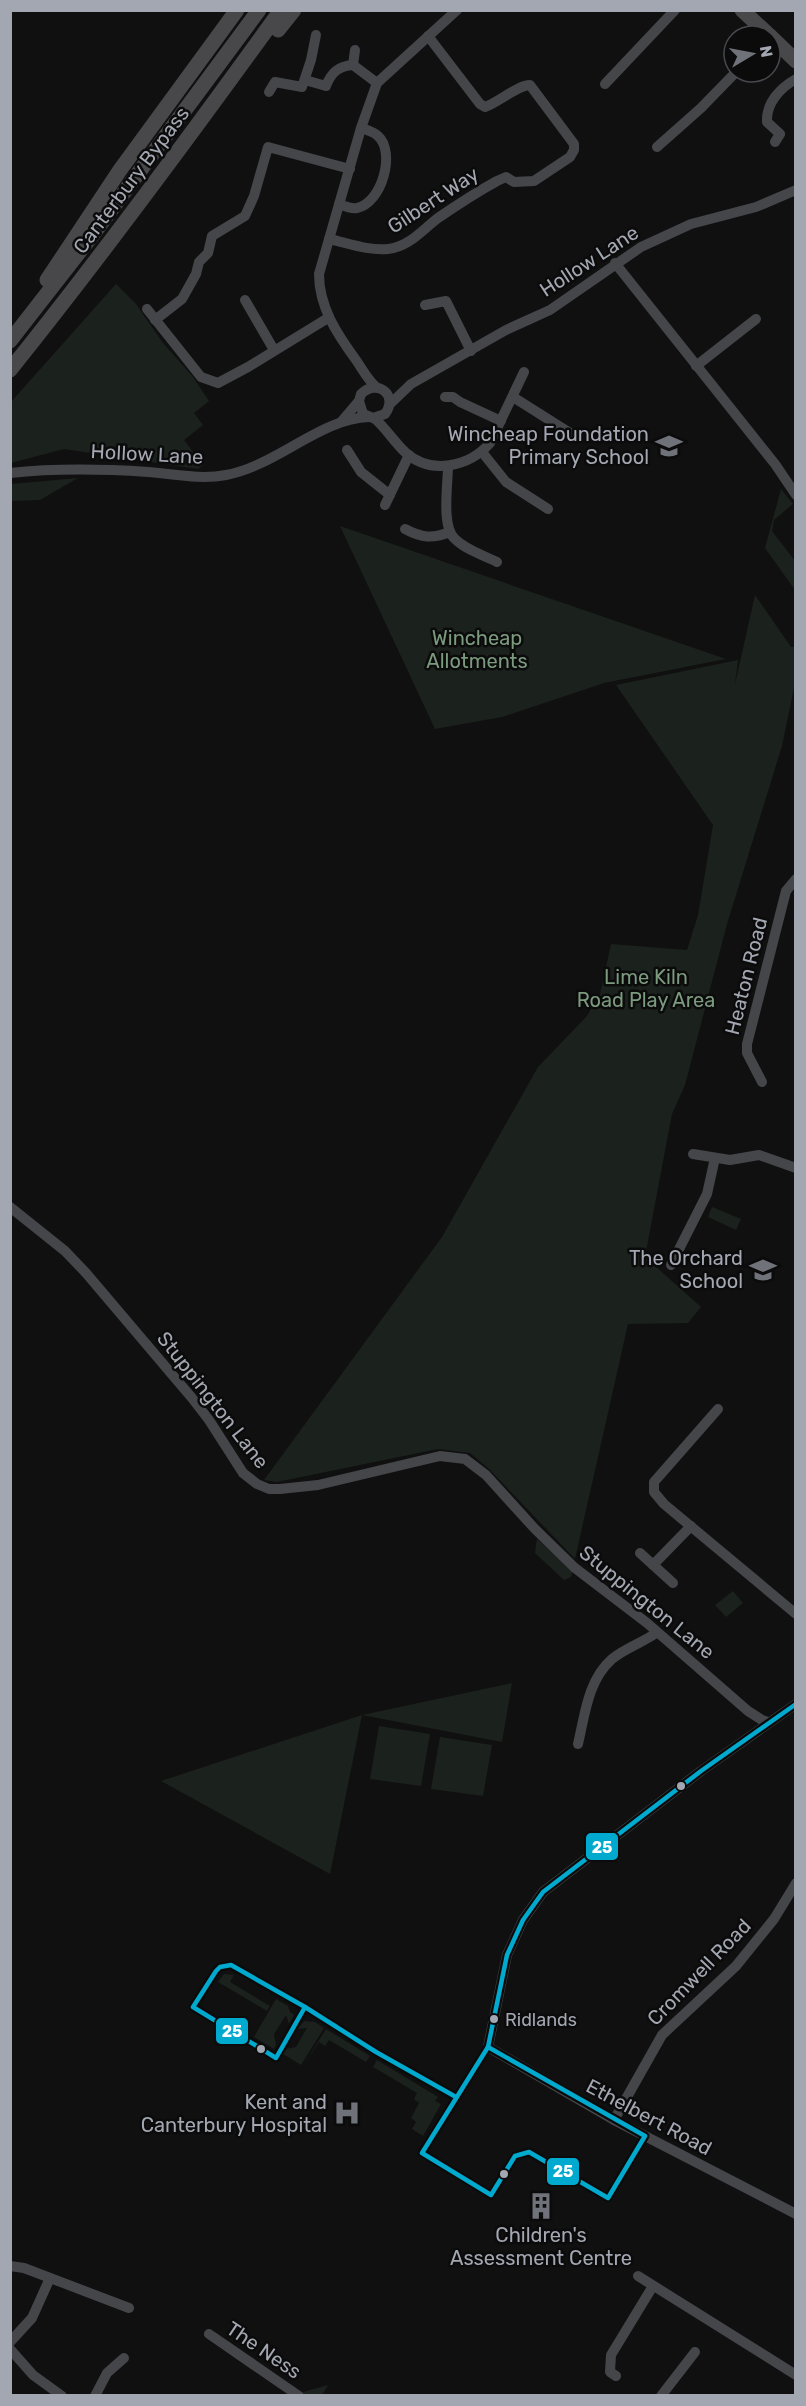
<svg xmlns="http://www.w3.org/2000/svg" width="806" height="2406" font-family="Rubik,sans-serif">
<style>
.green{fill:#1b211c}
.lines{fill:none;stroke-linecap:round;stroke-linejoin:round}
.minor{stroke:#45464a;stroke-width:10}
.highway{stroke:#48484a;stroke-width:15}
.bus-1-casing{stroke:#0b0b0c;stroke-width:9}
.bus-1{stroke:#00a9ce;stroke-width:4.5}
.bus-dot{fill:#a3a7b1;stroke:#0b0b0c;stroke-width:2}
.labels{text-anchor:middle;stroke-width:5;stroke-linejoin:round;paint-order:stroke}
.bus-label{font-size:18px;fill:#a3a7b1;stroke:#0b0b0c;text-anchor:start}
.street-label{font-size:20px;fill:#a3a7b1;stroke:#0b0b0c}
.poi-label{font-size:20px;fill:#a3a7b1;stroke:#0b0b0c;text-anchor:end}
.park-label{font-size:20px;fill:#7c9a7e;stroke:#0b0b0c}
.line-badge{stroke:#0b0b0c;stroke-width:2}
.badge-label{font-size:16px;text-anchor:middle;font-weight:bold;fill:#fff}
</style>
<rect width="100%" height="100%" fill="#101011"/>
<g class="green">
<path d="M116 284 136 304 163 343 193 377 209 401 194 413 203 425 184 440 203 465 198 469 64 449 11 463V402Z"/>
<path d="M78 478 40 500 11 501V484Z"/>
<path d="M781 489 793 504 774 520 772 531 795 561V590L765 548Z"/>
<path d="M340 526 726 659 604 683 502 717 435 729Z"/>
<path d="M755 595 791 647H795V683L782 746 727 924 685 1085 672 1114 645 1257 701 1307 688 1323 628 1324 575 1559 489 1469 470 1453 438 1449 277 1482 264 1480 442 1237 538 1067 587 1016 600 994 611 944 687 950 698 915 713 825 616 685 738 660 735 684Z"/>
<path d="M712 1207 741 1219 736 1230 708 1217Z"/>
<path d="M537 1539 573 1570 571 1577 564 1580 535 1553Z"/>
<path d="M733 1591 743 1603 726 1617 715 1605Z"/>
<path d="M512 1683 502 1742 362 1715 330 1874 161 1781 362 1715Z"/>
<path d="M379 1726 430 1734 421 1786 370 1779Z"/>
<path d="M440 1737 492 1745 483 1796 431 1789Z"/>
<path d="M224 1974 234 1975 230 1982 270 2006 267 2011 218 1982Z"/>
<path d="M276 1999 288 2006 290 2012 294 2015 289 2024 286 2015 274 2034 276 2045 274 2049 254 2037Z"/>
<path d="M304 2021 315 2022 324 2028 301 2065 283 2054 285 2049 296 2047 307 2028 298 2029Z"/>
<path d="M326 2029 370 2056 366 2062 329 2040 325 2046 319 2042 303 2066Z"/>
<path d="M377 2060 438 2097 435 2101 441 2104 423 2136 412 2129 416 2122 411 2118 419 2103 414 2099 417 2093 373 2067Z"/>
<path d="M328 2385 322 2395 296 2394Z"/>
</g>
<g class="lines">
<g class="minor">
<path d="M353 65 355 50"/>
<path d="M305 80 326 86C331 73 338 66 353 65L377 83"/>
<path d="M605 84 675 10"/>
<path d="M269 92 275 82 302 87 311 60 316 35"/>
<path d="M775 142 780 134 767 122C766 103 780 88 796 79"/>
<path d="M657 147 701 108 736 72"/>
<path d="M339 204C344 206 351 209 357 208 382 203 396 152 378 136 374 132 367 130 361 128"/>
<path d="M329 239C348 243 368 251 388 249 409 247 422 230 438 218 457 205 477 192 497 181L506 177 514 182 534 181 570 157 574 150V144L530 85C518 85 499 102 485 107L480 104 428 36"/>
<path d="M615 263 775 464 796 495"/>
<path d="M245 300 274 350"/>
<path d="M425 305 446 301 471 351"/>
<path d="M147 309 201 377 218 383 248 367 328 318"/>
<path d="M155 320 182 299 196 274 199 262 208 253 212 236 245 216 254 196 268 147 350 169"/>
<path d="M696 366 756 319"/>
<path d="M376 387C367 379 363 370 356 360 337 334 319 307 319 274L361 128 377 83 457 10"/>
<path d="M445 397H453L460 402 501 421"/>
<path d="M513 397 570 433"/>
<path d="M390 404 411 384 506 330 550 310 641 247 691 224 756 207 796 190"/>
<path d="M374 418C386 428 394 442 406 453 431 475 469 467 490 443L524 372"/>
<path d="M342 421 359 401 361 394C377 378 399 395 385 414L373 418 363 414 359 401"/>
<path d="M347 450 361 472 390 495"/>
<path d="M482 452 506 482 548 509"/>
<path d="M448 466C448 484 441 527 455 539 466 550 483 555 497 562"/>
<path d="M10 473C56 468 102 469 148 472 173 474 201 480 226 475 276 466 321 418 369 417"/>
<path d="M385 505 409 455"/>
<path d="M405 529C422 538 432 539 450 532"/>
<path d="M762 1082 747 1053V1044L786 891 796 879"/>
<path d="M693 1154 730 1160 759 1155 796 1168"/>
<path d="M10 1207 65 1251 86 1273 192 1398 209 1420 243 1473 257 1484 269 1489H280L318 1485 440 1456 465 1459 486 1475 535 1529 575 1568 647 1623 748 1711 762 1720 768 1722"/>
<path d="M671 1265 707 1194 715 1158"/>
<path d="M718 1409 654 1482V1492L664 1504 796 1614"/>
<path d="M640 1553 673 1583"/>
<path d="M653 1565 691 1526"/>
<path d="M796 1704 701 1771 543 1892 523 1920 507 1955 488 2047 614 2120 796 2214"/>
<path d="M578 1744C585 1714 588 1680 612 1659 625 1648 642 1643 656 1633"/>
<path d="M614 2120 662 2035 736 1966 774 1919 796 1883"/>
<path d="M10 2266 24 2268 129 2308"/>
<path d="M638 2276 796 2375"/>
<path d="M209 2334 299 2396"/>
<path d="M10 2342 32 2318 50 2278"/>
<path d="M10 2349 33 2375 62 2396"/>
<path d="M616 2376 610 2372 611 2355 653 2286"/>
<path d="M95 2396 107 2373 124 2358"/>
<path d="M661 2396 695 2352"/>
</g>
<g class="highway">
<path d="M742 10 770 36"/>
<path d="M278 30 294 10"/>
<path d="M770 36 796 61"/>
<path d="M47 280 120 170 237 10"/>
<path d="M10 341 91 237 259 10"/>
<path d="M10 370C104 253 193 132 281 10"/>
</g>
<defs>
<g id="bus-1">
<path d="M231 1965 305 2007 276 2058 193 2007 216 1971 220 1967Z"/>
<path d="M305 2007 376 2052 456 2097"/>
<path d="M488 2047 645 2136 608 2198 529 2152 515 2156 491 2195 422 2153Z"/>
<path d="M488 2047 507 1955 523 1920 543 1892 701 1771 796 1704"/>
</g>
</defs>
<use href="#bus-1" class="bus-1-casing"/>
<use href="#bus-1" class="bus-1"/>
</g>
<defs>
<symbol id="school-bare" viewBox="-9 -9 18 18"><path d="M0-5L7-2L0 1L-7-2ZM-4 1L0 2.5L4 1V4Q0 6-4 4Z" fill="#707279" stroke="#0b0b0c" stroke-width="2.5" paint-order="stroke"/></symbol>
<symbol id="hospital-bare" viewBox="-9 -9 18 18"><path d="M-5-5h3v3.5h4V-5h3V5h-3V1.5h-4V5h-3Z" fill="#707279" stroke="#0b0b0c" stroke-width="2.5" paint-order="stroke"/></symbol>
<symbol id="building-bare" viewBox="-9 -9 18 18"><path d="M-4-6H4V6H1V3H-1V6H-4ZM-2.5-4.3h1.7v1.8h-1.7ZM.8-4.3h1.7v1.8H.8ZM-2.5-1h1.7V.8h-1.7ZM.8-1h1.7V.8H.8Z" fill="#707279" stroke="#0b0b0c" stroke-width="2.5" paint-order="stroke"/></symbol>
</defs>
<g fill-rule="evenodd">
<use href="#school-bare" x="650" y="427" width="38" height="38"/>
<use href="#school-bare" x="744" y="1251" width="38" height="38"/>
<use href="#hospital-bare" x="328" y="2094" width="38" height="38"/>
<use href="#building-bare" x="522" y="2187" width="38" height="38"/>
</g>
<g class="bus-dot">
<circle cx="681" cy="1786" r="5"/>
<circle cx="494" cy="2019" r="5"/>
<circle cx="261" cy="2049" r="5"/>
<circle cx="504" cy="2174" r="5"/>
</g>
<g class="labels">
<g class="bus-label">
<text x="505" y="2026">Ridlands</text>
</g>
<g class="street-label">
<text transform="translate(131 180) rotate(-53)" y="7">Canterbury Bypass</text>
<text transform="translate(433 200) rotate(-33)" y="7">Gilbert Way</text>
<text transform="translate(589 261) rotate(-33)" y="7">Hollow Lane</text>
<text transform="translate(147 454) rotate(3)" y="7">Hollow Lane</text>
<text transform="translate(746 976) rotate(-76)" y="7">Heaton Road</text>
<text transform="translate(213 1400) rotate(52)" y="7">Stuppington Lane</text>
<text transform="translate(647 1602) rotate(39)" y="7">Stuppington Lane</text>
<text transform="translate(699 1972) rotate(-46)" y="7">Cromwell Road</text>
<text transform="translate(649 2117) rotate(28)" y="7">Ethelbert Road</text>
<text transform="translate(264 2350) rotate(34)" y="7">The Ness</text>
</g>
<g class="poi-label">
<text x="649" y="441">Wincheap Foundation<tspan x="649" dy="23">Primary School</tspan></text>
<text x="743" y="1265">The Orchard<tspan x="743" dy="23">School</tspan></text>
<text x="327" y="2109">Kent and<tspan x="327" dy="23">Canterbury Hospital</tspan></text>
<text x="541" y="2242" text-anchor="middle">Children's<tspan x="541" dy="23">Assessment Centre</tspan></text>
</g>
<g class="park-label">
<text x="477" y="645">Wincheap<tspan x="477" dy="23">Allotments</tspan></text>
<text x="646" y="984">Lime Kiln<tspan x="646" dy="23">Road Play Area</tspan></text>
</g>
</g>
<g class="line-badge">
<rect x="585" y="1832" width="34" height="29" rx="6" fill="#00a9ce"/>
<rect x="215" y="2017" width="34" height="28" rx="6" fill="#00a9ce"/>
<rect x="546" y="2157" width="34" height="29" rx="6" fill="#00a9ce"/>
</g>
<g class="badge-label">
<text x="602" y="1853">25</text>
<text x="232" y="2037">25</text>
<text x="563" y="2177">25</text>
</g>
<rect width="806" height="2406" fill="none" stroke="#a3a7b1" stroke-width="24"/>
<g transform="translate(752 54) rotate(80)"><circle r="28" fill="#0b0b0c" stroke="#48494e" stroke-width="1.5"/>
<path d="M0-4.5L10 22L0 15L-10 22Z" fill="#707279"/>
<text y="-9" font-size="16" font-weight="bold" text-anchor="middle" fill="#a3a7b1">N</text>
</g>
</svg>
